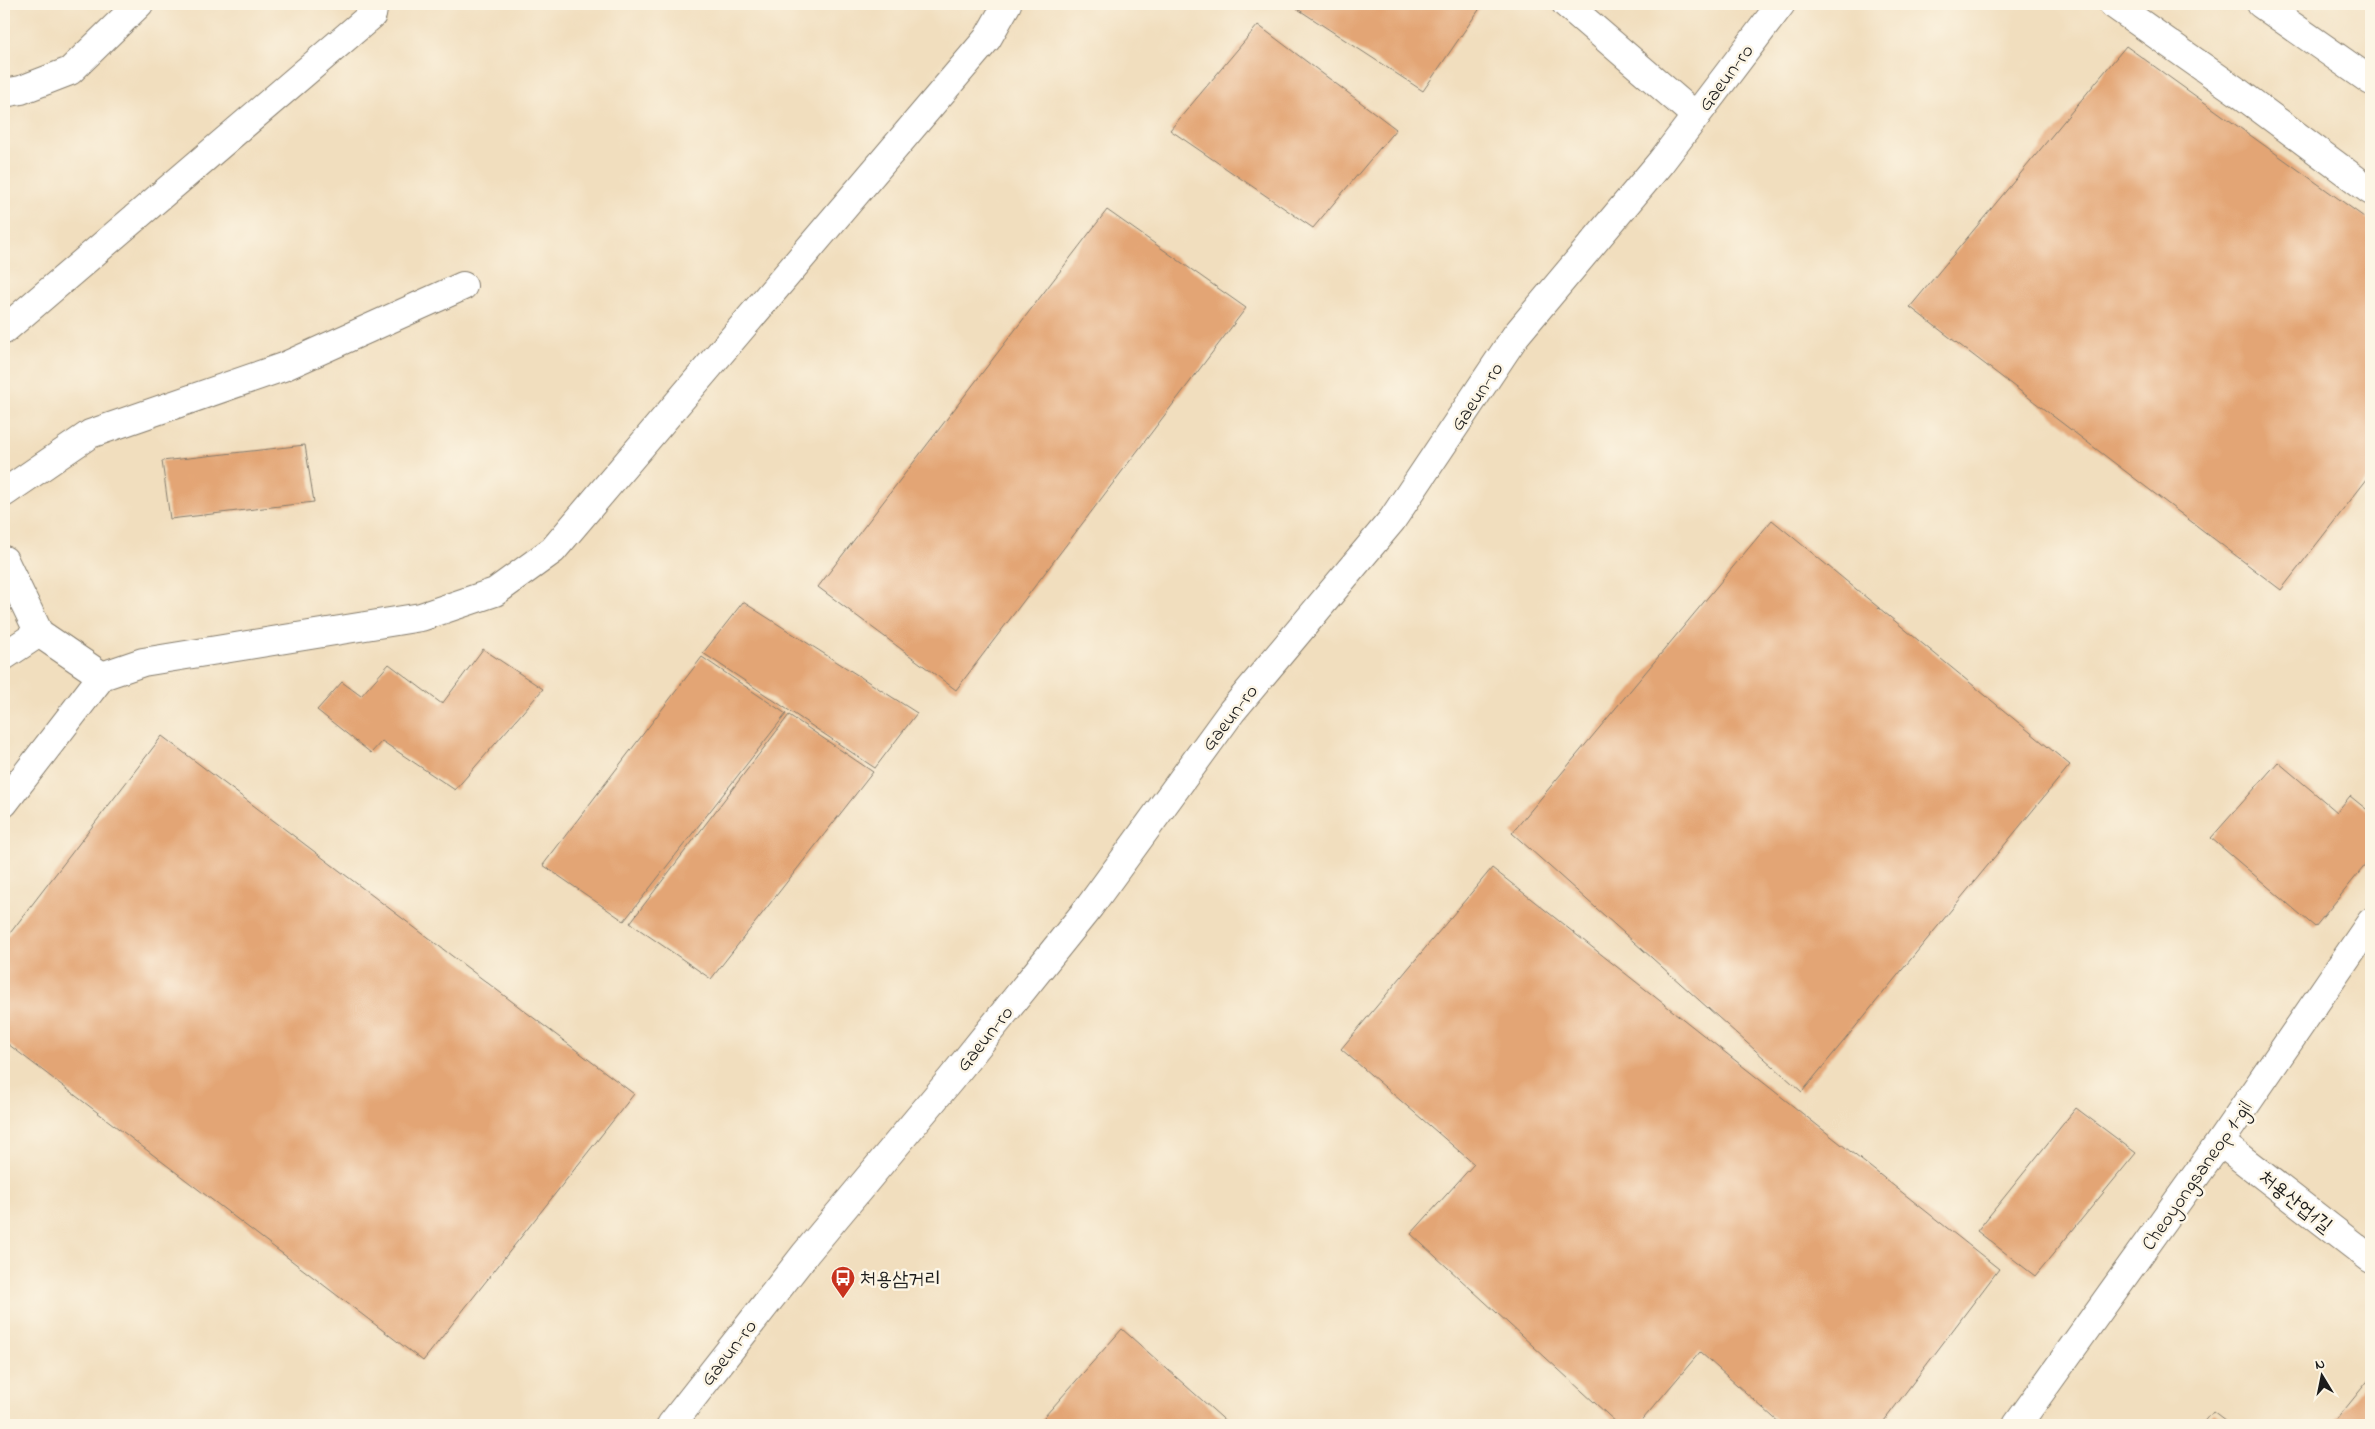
<svg xmlns="http://www.w3.org/2000/svg" width="2375" height="1429" font-family="'Indie Flower','Poor Story',sans-serif">
<style>
.building{fill:#e3a574}
.lines{fill:none;stroke-linecap:round;stroke-linejoin:round}
.minor-casing{stroke:#867d6d;stroke-width:30}
.major-casing{stroke:#867d6d;stroke-width:30}
.minor{stroke:#fff;stroke-width:28}
.major{stroke:#fff;stroke-width:28}
.labels{text-anchor:middle;stroke-width:5;stroke-linejoin:round;paint-order:stroke}
.street-label{font-size:20px;fill:#1c1c1c;stroke:#fcf5e5}
.poi-label{font-size:20px;fill:#1c1c1c;stroke:#fcf5e5;text-anchor:start}
</style>
<rect width="100%" height="100%" fill="#fcf5e5"/>
<filter id="ink" filterUnits="userSpaceOnUse"><feTurbulence type="fractalNoise" baseFrequency=".02" numOctaves="2"/><feDisplacementMap in="SourceGraphic" scale="10" xChannelSelector="R" yChannelSelector="G"/><feConvolveMatrix kernelMatrix="1 2 1 2 8 2 1 2 1" color-interpolation-filters="sRGB"/></filter>
<filter id="wash" filterUnits="userSpaceOnUse"><feTurbulence type="fractalNoise" baseFrequency=".0096" numOctaves="4" result="noise"/><feDisplacementMap in="SourceGraphic" scale="20" xChannelSelector="R" yChannelSelector="G"/><feGaussianBlur stdDeviation="1.12" result="paint"/><feColorMatrix in="noise" values="0 0 0 0 0 0 0 0 0 0 0 0 0 0 0 0 0 1.4 0 .05"/><feComposite in="paint" operator="in"/></filter>
<g filter="url(#wash)">
<rect width="100%" height="100%" fill="#f1debe"/>
<g id="blocks">
<g class="building">
<path d="M1290 4H1483L1423 91Z"/>
<path d="M1258 25 1396 129 1313 228 1170 130Z"/>
<path d="M2126 46 2371 222V474L2281 590 1910 307Z"/>
<path d="M1107 210 1246 308 956 690 818 587Z"/>
<path d="M305 445 314 502 170 519 162 461Z"/>
<path d="M1772 520 2070 765 1802 1092 1512 833Z"/>
<path d="M743 602 917 713 875 768 703 653Z"/>
<path d="M483 649 543 689 455 790 382 741 371 753 317 710 342 682 361 696 389 664 442 704Z"/>
<path d="M702 657 786 714 624 921 543 865Z"/>
<path d="M789 715 873 772 711 979 630 923Z"/>
<path d="M162 736 634 1094 423 1361 4 1041V941Z"/>
<path d="M2278 762 2337 812 2350 796 2371 813V858L2315 927 2211 838Z"/>
<path d="M1492 868 1999 1269 1881 1425H1782L1700 1352 1638 1425H1619L1411 1234 1474 1164 1341 1049Z"/>
<path d="M2076 1108 2136 1153 2035 1276 1977 1231Z"/>
<path d="M1122 1329 1230 1425H1037Z"/>
<path d="M2371 1377V1425H2332Z"/>
<path d="M2213 1412 2230 1425H2202Z"/>
</g>
</g>
</g>
<g filter="url(#ink)">
<use href="#blocks" fill-opacity="0" stroke="#867d6d" stroke-width="1"/>
<g class="lines">
<defs>
<g id="minor">
<path d="M1566 4 1696 116"/>
<path d="M4 93 21 90 70 71 139 4"/>
<path d="M4 330 372 15 374 4"/>
<path d="M4 493 90 434 283 367 463 286"/>
<path d="M4 560 39 633 102 676"/>
<path d="M4 656 39 633"/>
<path d="M4 803 102 676 143 662 421 617 495 592 553 550 987 39 1007 4"/>
<path d="M2220 1142 2371 1259"/>
<path d="M2017 1425 2220 1142 2371 922"/>
</g>
<g id="major">
<path d="M2113 4 2238 92 2371 191"/>
<path d="M2261 4 2371 81"/>
<path d="M671 1425 806 1253 951 1079 1090 906 1232 711 1392 520 1516 335 1661 162 1781 4"/>
</g>
</defs>
<use href="#minor" class="minor-casing"/>
<use href="#major" class="major-casing"/>
<use href="#minor" class="minor"/>
<use href="#major" class="major"/>
</g>
</g>
<defs>
<symbol id="bus-pin" viewBox="-11 -11 22 30"><path d="M0 17L-7.5 6A9.5 9.5 0 1 1 7.5 6Z" fill="#c8321e" stroke="#fcf5e5"/><path d="M-5-6H5V4H4V6H2V4H-2V6H-4V4H-5ZM-3.5-4V0h7V-4ZM-3.5 1.2v1.5H-2V1.2ZM2 1.2v1.5H3.5V1.2Z" fill="#fff"/></symbol>
</defs>
<g fill-rule="evenodd">
<use href="#bus-pin" x="829" y="1264" width="28" height="38"/>
</g>
<g class="labels">
<g class="street-label">
<text transform="translate(1725 77) rotate(-53)" y="7">Gaeun-ro</text>
<text transform="translate(1476 396) rotate(-56)" y="7">Gaeun-ro</text>
<text transform="translate(1229 717) rotate(-52)" y="7">Gaeun-ro</text>
<text transform="translate(984 1038) rotate(-51)" y="7">Gaeun-ro</text>
<text transform="translate(2196 1175) rotate(-55)" y="7">Cheoyongsaneop 1-gil</text>
<text transform="translate(2296 1201) rotate(38)" y="7">처용산업1길</text>
<text transform="translate(728 1352) rotate(-52)" y="7">Gaeun-ro</text>
</g>
<g class="poi-label">
<text x="860" y="1285">처용삼거리</text>
</g>
</g>
<rect width="2375" height="1429" fill="none" stroke="#fcf5e5" stroke-width="20"/>
<g transform="translate(2322 1376) rotate(350)" stroke="#fcf5e5" stroke-width="4" paint-order="stroke">
<path d="M0-4L9 19L0 12L-9 19Z" fill="#1c1c1c"/>
<text y="-8" font-size="14" font-weight="bold" text-anchor="middle" fill="#1c1c1c">N</text>
</g>
</svg>
